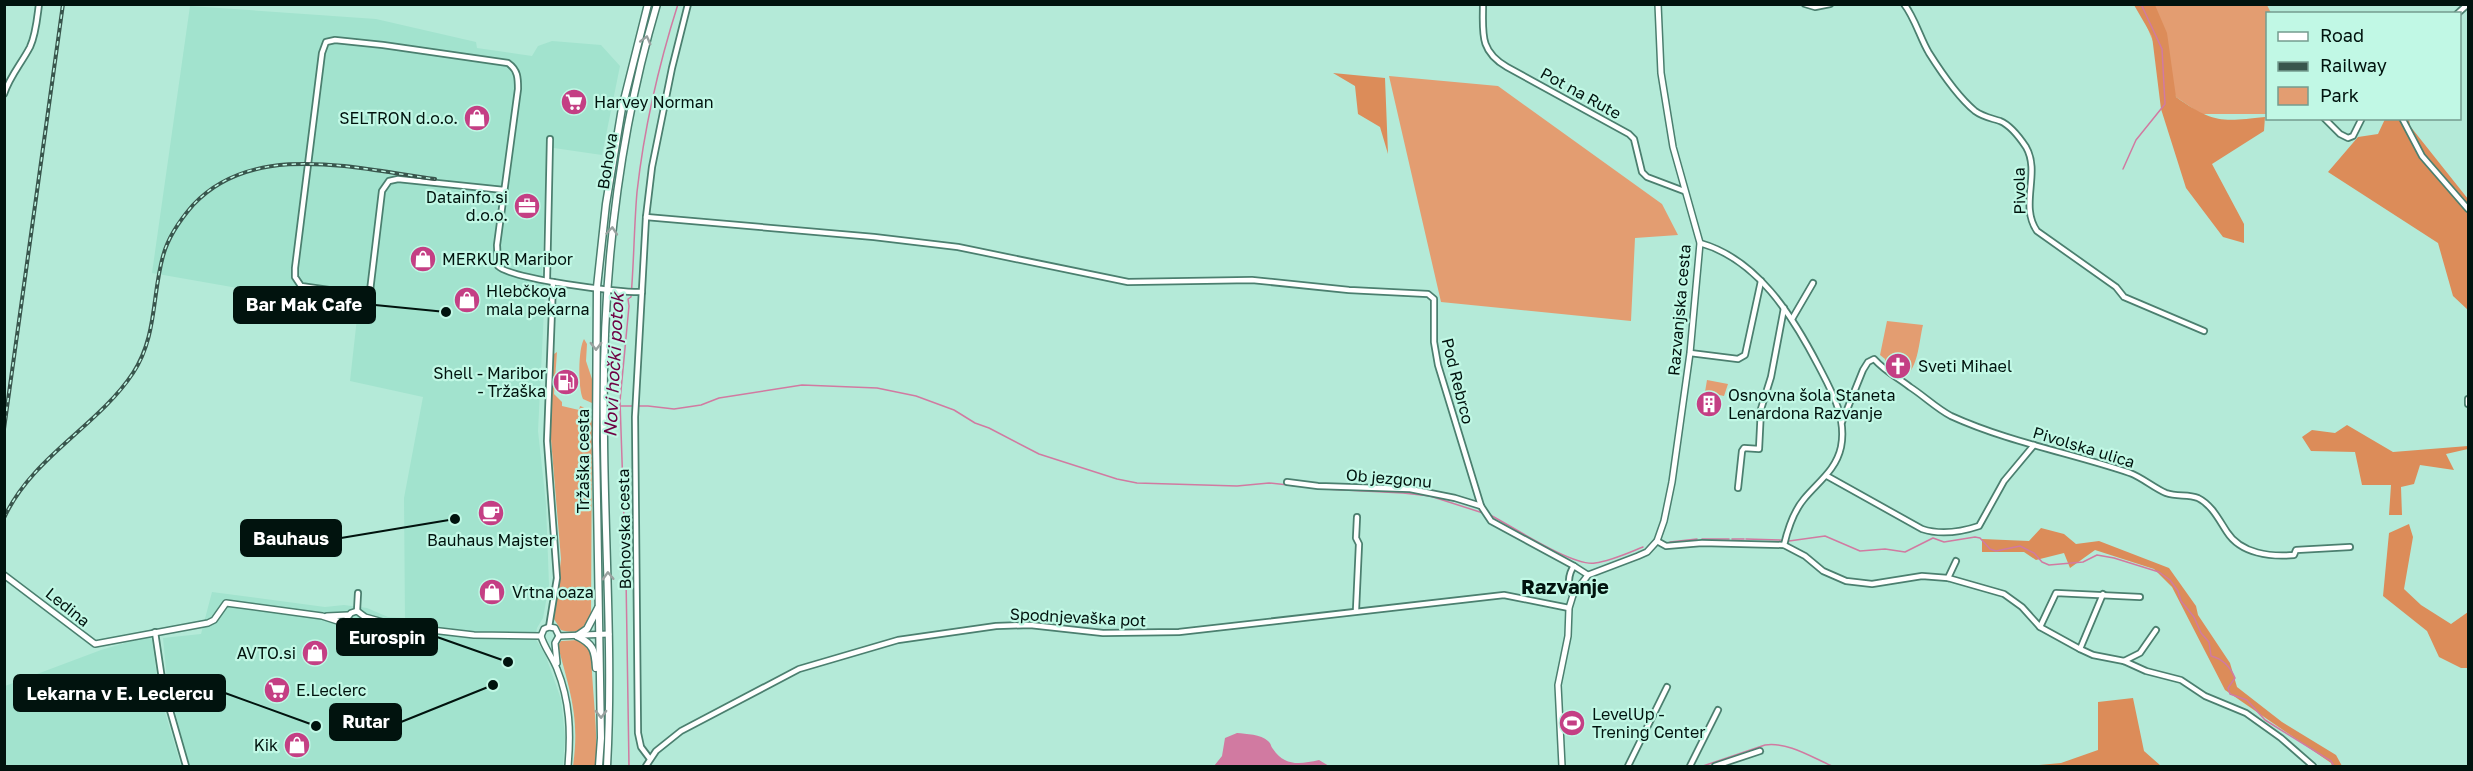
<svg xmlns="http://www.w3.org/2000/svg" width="2473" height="771" font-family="'Golos Text',sans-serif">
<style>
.built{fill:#a2e3ce}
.green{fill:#e39d71}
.forest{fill:#dc8c59}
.water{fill:#d17aa1}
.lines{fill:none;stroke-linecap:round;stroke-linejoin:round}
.stream{stroke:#d17aa1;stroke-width:1.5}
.minor-casing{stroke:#4b7f6f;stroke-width:8}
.tertiary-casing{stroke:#4b7f6f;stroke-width:8}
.secondary-casing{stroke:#4b7f6f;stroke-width:9}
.minor{stroke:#fff;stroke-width:4.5}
.tertiary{stroke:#fff;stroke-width:5}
.secondary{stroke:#fff;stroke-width:6}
.rail-casing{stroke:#39564d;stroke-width:4}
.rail{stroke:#c1f8e5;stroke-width:1.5;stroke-dasharray:4.5;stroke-linecap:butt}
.oneway{stroke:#99a19f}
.labels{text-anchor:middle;stroke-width:4.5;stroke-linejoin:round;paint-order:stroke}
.street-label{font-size:16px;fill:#01130e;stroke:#c1f8e5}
.poi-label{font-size:16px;fill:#01130e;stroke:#c1f8e5;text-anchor:start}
.water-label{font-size:18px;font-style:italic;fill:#6f0043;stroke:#c1f8e5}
.quarter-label{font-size:20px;font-weight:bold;fill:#01130e;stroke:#c1f8e5}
.leader{fill:none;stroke:#01130e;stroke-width:2}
.callout-dot{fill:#01130e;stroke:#c1f8e5;stroke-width:2}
.callout{fill:#01130e;stroke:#01130e;stroke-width:2}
.callout-label{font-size:18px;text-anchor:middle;font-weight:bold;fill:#fff}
</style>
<rect width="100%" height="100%" fill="#b4ead8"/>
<g class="built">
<path d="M190 6 376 19 476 42 477 48 532 56 538 46 552 41 601 45 620 66 602 155 547 147 542 271 545 290 538 431 546 504 549 585 543 618 537 628 535 638 545 654 561 699 565 737 563 766H189L167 680 163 638 201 634 212 592 325 607 344 605 367 608 388 617 405 618 404 498 423 397 350 381 358 309 152 273Z"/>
<path d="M149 636 152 640 159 692 181 766H5V686L101 650Z"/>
</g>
<g class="green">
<path d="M2138 5H2267L2271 13 2268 14 2267 114H2201L2176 97Z"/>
<path d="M1389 76 1498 86 1662 204 1678 235 1635 238 1631 321 1441 302Z"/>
<path d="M1887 321 1923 325C1919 340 1918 376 1900 378L1886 368 1885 359 1880 355Z"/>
<path d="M584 339 587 344 586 361 593 382 592 403 583 399C578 388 578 349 584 339Z"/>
<path d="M557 352 554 394 562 402V406L579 410 580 406C588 408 591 415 592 423L591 619C584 631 575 634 561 630L554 619 561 559 550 427 554 354Z"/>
<path d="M1707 380 1728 384 1724 396 1705 392Z"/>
<path d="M578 640 587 645 591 651C592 690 598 728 596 766H573C580 717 570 692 558 646L561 641Z"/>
</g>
<g class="forest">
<path d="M2134 5H2155L2167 33 2176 97C2213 123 2221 122 2265 117L2264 131 2212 164 2244 224V243L2223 237 2186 188 2161 109 2152 36Z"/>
<path d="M1333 73 1385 78 1388 154 1380 127 1358 114 1355 86Z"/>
<path d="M2385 119H2409L2410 126 2468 199V310L2453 296 2438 243 2328 172 2358 137 2378 134Z"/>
<path d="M2347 425 2393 452 2468 446V449L2446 454 2454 470 2420 465 2414 484 2401 487 2402 515H2389L2391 485H2362L2355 452 2311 451 2302 437 2312 430 2335 433Z"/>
<path d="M2409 524 2413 537 2404 589 2421 605 2451 624 2468 612V668H2461L2439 657 2427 631 2383 596 2389 533Z"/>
<path d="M2041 528 2064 534 2076 544 2099 541 2169 568 2196 606 2198 615 2230 663 2237 687 2282 722 2336 755 2342 766H2332L2331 763 2225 690 2172 587 2154 569 2095 550 2070 568 2064 553 2036 560 2024 552H1982V539L2029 541Z"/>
<path d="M2133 698 2144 751 2161 766 2039 765 2061 763 2098 750V702Z"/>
</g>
<path class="water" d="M1237 733C1246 734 1261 734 1268 741 1271 743 1271 747 1273 749 1285 767 1301 764 1319 760L1329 766H1214L1222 756 1225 738Z"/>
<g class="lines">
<g class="stream">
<path d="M2123 169 2136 140 2165 104 2162 49 2141 4"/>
<path d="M621 406H648L674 409 701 405 719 398 802 385 877 388 916 396 954 410 975 423 989 428 1039 454 1117 479 1137 483 1237 486 1269 483 1325 489 1403 493 1430 496 1483 513"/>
<path d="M1490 515C1512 526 1573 567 1595 563 1611 561 1628 553 1643 547"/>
<path d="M1702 539H1729"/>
<path d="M1732 539H1744"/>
<path d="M1746 539 1781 540"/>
<path d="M1789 541 1825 536 1860 551 1885 549 1905 552 1933 538 1944 542 1975 537 1980 538 1990 549 1996 551 2020 546 2034 553 2042 562 2049 565 2083 562 2097 555 2114 558 2159 572 2170 580 2178 591 2181 601 2194 617 2201 633 2209 642 2211 656C2223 659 2230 666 2235 678L2228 688 2230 694 2247 700 2265 720 2331 761 2334 766"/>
<path d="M1670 542 1697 539"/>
<path d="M629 766 626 577 620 401 629 306 628 299 631 297C634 262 634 227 637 192 644 129 659 64 678 4"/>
<path d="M1703 766 1765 745C1789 742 1811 757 1832 766"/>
</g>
<defs>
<g id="minor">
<path d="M1483 4C1483 33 1479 51 1507 67L1629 134 1634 139 1642 172 1647 177 1684 191"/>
<path d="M1805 4 1815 7 1830 4"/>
<path d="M1904 4C1915 18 1920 38 1929 53 1941 72 1958 97 1975 111 1983 117 1991 118 2000 121 2010 125 2020 138 2026 147 2041 173 2019 205 2037 231L2116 287 2124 297 2204 331"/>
<path d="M2457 14 2468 4"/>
<path d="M4 94C10 76 21 64 30 47 36 34 37 19 39 4"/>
<path d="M2324 118 2340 134 2348 138 2353 136 2362 118"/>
<path d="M2402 118 2422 156 2468 209"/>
<path d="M504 190 398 179 389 181 382 191 370 291 363 294H357L301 286 295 277V268L322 53 326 42 335 40 383 45 508 63C518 70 518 78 518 89L497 245 498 266C511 279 620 293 642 292"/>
<path d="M646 217 874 237 958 247 1128 282 1252 280 1349 290 1428 294 1434 299V342L1438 365 1481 506"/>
<path d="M1700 243C1757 259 1792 315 1818 365 1831 390 1847 417 1841 447 1836 470 1819 481 1804 499 1793 512 1788 528 1784 545"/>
<path d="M547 280 550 139"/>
<path d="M1792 319 1813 283"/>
<path d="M1690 353 1738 359 1745 355 1761 281"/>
<path d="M2468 399V404"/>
<path d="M1842 422 1863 370 1868 362 1874 359C1887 373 1896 376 1910 387 1924 396 1936 408 1951 416 2008 442 2071 453 2130 473 2143 478 2154 488 2166 493 2177 497 2188 494 2198 498 2212 505 2219 520 2227 532 2241 554 2271 557 2294 555L2296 550 2350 547"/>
<path d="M1827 476 1922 529C1940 535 1961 532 1979 526L2004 481 2034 445"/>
<path d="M1287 482 1318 486 1410 489 1455 498 1481 506 1491 521 1574 566"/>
<path d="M1738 488 1742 451 1744 448 1759 449 1761 409 1771 377 1784 308"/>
<path d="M1657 541 1666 546 1702 543 1784 545 1805 556 1823 571 1846 581 1872 584 1922 576 1948 578 2004 594 2022 607 2040 627 2080 649 2093 655 2124 661 2146 671 2181 680 2205 696 2246 713 2281 738 2313 766"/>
<path d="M1948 578 1956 561"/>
<path d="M1573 595C1567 587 1568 574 1574 566L1588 575"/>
<path d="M1356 610 1359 544 1356 538 1357 517"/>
<path d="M357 611 358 593"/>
<path d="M549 627 557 578 547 441 553 282"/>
<path d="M2040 627 2056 593 2140 597"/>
<path d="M155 632 163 686 186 766"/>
<path d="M2080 649 2103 594"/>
<path d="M2124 661 2140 653 2156 630"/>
<path d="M650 759 641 747 638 733 635 417 646 217 652 167 672 68 688 4"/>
<path d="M646 766 656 751 681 731 799 669 898 640 996 626 1030 625 1103 633 1179 632 1504 595 1569 608"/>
<path d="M1628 766 1667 687"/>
<path d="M1690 766 1718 710"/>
<path d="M1715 766 1760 751"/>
</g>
<g id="tertiary">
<path d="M4 575 95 644 208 623 214 620 226 603 322 616 347 624"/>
<path d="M327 616 348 615"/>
<path d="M397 626 365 617 357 611 351 613 347 618V624L354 630 373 625 397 626 474 635 541 636"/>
<path d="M541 636C544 647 553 658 557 669 570 701 571 733 568 766"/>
<path d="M541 636 544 629 549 627 555 628 559 636"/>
<path d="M559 636 609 634"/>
<path d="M557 663 555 643 559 636"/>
<path d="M1562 766 1558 685 1568 636 1569 608 1573 595 1588 575 1638 556 1647 552 1657 541 1664 521 1672 482 1690 353 1700 243 1673 147 1661 73 1658 4"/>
</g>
<g id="secondary">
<path d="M577 636C593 644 595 650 596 668"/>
<path d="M577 636 587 629 598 608"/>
<path d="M599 766 601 738 596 441 597 287 606 204 622 108 648 4"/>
<path d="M607 766C613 658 605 549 604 440 601 293 615 146 657 4"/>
</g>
</defs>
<use href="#minor" class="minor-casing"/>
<use href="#tertiary" class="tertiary-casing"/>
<use href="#secondary" class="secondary-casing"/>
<use href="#minor" class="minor"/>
<use href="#tertiary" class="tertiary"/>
<use href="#secondary" class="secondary"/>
<defs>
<g id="rail">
<path d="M4 429 63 4"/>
<path d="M4 518C32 457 98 426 133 373 157 337 152 295 163 256 168 237 180 220 193 205 254 140 357 169 435 179"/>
</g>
</defs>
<use href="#rail" class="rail-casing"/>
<use href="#rail" class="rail"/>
</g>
<defs><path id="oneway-chevron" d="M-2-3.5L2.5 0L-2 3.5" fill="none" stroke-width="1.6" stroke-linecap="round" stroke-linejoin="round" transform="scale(1.5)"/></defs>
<g class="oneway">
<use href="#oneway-chevron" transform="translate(646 40) rotate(-75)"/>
<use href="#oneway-chevron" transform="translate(612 231) rotate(-85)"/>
<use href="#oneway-chevron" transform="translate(596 346) rotate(90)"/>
<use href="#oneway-chevron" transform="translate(608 576) rotate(-92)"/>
<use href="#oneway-chevron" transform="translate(601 714) rotate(89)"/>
</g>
<defs>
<symbol id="supermarket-disc" viewBox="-11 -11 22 22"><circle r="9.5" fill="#c43f84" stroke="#c1f8e5"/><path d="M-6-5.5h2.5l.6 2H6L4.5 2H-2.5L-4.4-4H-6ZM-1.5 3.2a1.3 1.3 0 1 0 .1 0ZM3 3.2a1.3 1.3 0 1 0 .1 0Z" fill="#fff"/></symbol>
<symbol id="shop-disc" viewBox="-11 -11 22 22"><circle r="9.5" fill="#c43f84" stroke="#c1f8e5"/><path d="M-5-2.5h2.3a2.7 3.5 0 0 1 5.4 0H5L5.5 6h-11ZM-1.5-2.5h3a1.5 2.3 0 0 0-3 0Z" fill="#fff"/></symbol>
<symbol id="office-disc" viewBox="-11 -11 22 22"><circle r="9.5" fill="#c43f84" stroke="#c1f8e5"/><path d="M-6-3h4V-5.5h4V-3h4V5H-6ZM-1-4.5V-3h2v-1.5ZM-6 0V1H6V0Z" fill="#fff"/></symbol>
<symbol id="church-disc" viewBox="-11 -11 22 22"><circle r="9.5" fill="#c43f84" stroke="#c1f8e5"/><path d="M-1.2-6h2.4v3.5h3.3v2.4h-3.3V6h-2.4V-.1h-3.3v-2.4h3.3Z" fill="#fff"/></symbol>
<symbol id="fuel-disc" viewBox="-11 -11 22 22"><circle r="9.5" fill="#c43f84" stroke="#c1f8e5"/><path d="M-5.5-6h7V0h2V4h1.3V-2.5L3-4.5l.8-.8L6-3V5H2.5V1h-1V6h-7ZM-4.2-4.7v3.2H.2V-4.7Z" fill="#fff"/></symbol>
<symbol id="building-disc" viewBox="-11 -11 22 22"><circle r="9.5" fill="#c43f84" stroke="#c1f8e5"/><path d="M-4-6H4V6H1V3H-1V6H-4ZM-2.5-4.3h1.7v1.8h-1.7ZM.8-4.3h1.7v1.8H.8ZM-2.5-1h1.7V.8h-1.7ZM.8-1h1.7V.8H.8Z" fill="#fff"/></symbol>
<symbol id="cafe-disc" viewBox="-11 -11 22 22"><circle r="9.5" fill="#c43f84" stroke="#c1f8e5"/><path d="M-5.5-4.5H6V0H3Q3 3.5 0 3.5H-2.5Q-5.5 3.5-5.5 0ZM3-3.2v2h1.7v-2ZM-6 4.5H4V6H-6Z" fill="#fff"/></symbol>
<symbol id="stadium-disc" viewBox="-11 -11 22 22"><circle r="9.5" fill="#c43f84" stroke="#c1f8e5"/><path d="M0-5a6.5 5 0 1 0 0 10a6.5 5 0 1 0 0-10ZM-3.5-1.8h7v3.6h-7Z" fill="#fff"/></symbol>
</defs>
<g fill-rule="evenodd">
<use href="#supermarket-disc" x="559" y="87" width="30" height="30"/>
<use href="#shop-disc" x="462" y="103" width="30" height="30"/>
<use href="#office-disc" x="512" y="191" width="30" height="30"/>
<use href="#shop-disc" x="408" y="244" width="30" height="30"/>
<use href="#shop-disc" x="452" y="285" width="30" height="30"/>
<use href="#church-disc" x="1883" y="351" width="30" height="30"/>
<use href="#fuel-disc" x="551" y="367" width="30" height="30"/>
<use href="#building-disc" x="1694" y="389" width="30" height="30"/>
<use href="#cafe-disc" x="476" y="498" width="30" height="30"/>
<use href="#shop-disc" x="477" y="577" width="30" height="30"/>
<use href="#shop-disc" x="300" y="638" width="30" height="30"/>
<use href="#supermarket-disc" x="262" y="675" width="30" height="30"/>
<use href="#stadium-disc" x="1557" y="708" width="30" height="30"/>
<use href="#shop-disc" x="282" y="730" width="30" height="30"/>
</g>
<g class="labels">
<g class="street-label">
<text transform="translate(1581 93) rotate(29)" y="6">Pot na Rute</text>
<text transform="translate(607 161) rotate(-81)" y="6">Bohova</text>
<text transform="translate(2019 191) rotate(-91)" y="6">Pivola</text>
<text transform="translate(1679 310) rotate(-85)" y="6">Razvanjska cesta</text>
<text transform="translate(1458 381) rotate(76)" y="6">Pod Rebrco</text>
<text transform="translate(2084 447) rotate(17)" y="6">Pivolska ulica</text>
<text transform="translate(583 461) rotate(-90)" y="6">Tržaška cesta</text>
<text transform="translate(1389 478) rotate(5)" y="6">Ob jezgonu</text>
<text transform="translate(624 529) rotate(-91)" y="6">Bohovska cesta</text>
<text transform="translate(68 607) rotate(39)" y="6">Ledina</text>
<text transform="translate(1078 617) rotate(3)" y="6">Spodnjevaška pot</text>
</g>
<g class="poi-label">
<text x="594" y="108">Harvey Norman</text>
<text x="458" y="124" text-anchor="end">SELTRON d.o.o.</text>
<text x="508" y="203" text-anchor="end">Datainfo.si<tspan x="508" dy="18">d.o.o.</tspan></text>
<text x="442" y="265">MERKUR Maribor</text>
<text x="486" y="297">Hlebčkova<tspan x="486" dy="18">mala pekarna</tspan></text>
<text x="1918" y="372">Sveti Mihael</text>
<text x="546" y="379" text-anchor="end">Shell - Maribor<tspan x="546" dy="18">- Tržaška</tspan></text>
<text x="1728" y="401">Osnovna šola Staneta<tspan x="1728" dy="18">Lenardona Razvanje</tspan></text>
<text x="491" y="546" text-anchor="middle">Bauhaus Majster</text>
<text x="512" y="598">Vrtna oaza</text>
<text x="296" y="659" text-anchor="end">AVTO.si</text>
<text x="296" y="696">E.Leclerc</text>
<text x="1592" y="720">LevelUp -<tspan x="1592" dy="18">Trening Center</tspan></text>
<text x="278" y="751" text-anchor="end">Kik</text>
</g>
<g class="water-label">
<text transform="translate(614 365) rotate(-87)" y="6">Novi hočki potok</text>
</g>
<g class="quarter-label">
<text x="1565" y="594">Razvanje</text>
</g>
</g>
<path class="leader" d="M446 312L375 305M455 519L341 538M508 662L437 637M316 726L225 693M493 685L401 722"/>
<g class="callout-dot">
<circle cx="446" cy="312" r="6"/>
<circle cx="455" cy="519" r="6"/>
<circle cx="508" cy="662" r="6"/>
<circle cx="316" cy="726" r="6"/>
<circle cx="493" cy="685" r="6"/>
</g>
<g class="callout">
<rect x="234" y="287" width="141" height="36" rx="6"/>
<rect x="241" y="520" width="100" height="36" rx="6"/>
<rect x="337" y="619" width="100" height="36" rx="6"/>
<rect x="14" y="675" width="211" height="36" rx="6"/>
<rect x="330" y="704" width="71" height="36" rx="6"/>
</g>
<g class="callout-label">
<text x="304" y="311">Bar Mak Cafe</text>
<text x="291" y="545">Bauhaus</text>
<text x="387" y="644">Eurospin</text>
<text x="120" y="700">Lekarna v E. Leclercu</text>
<text x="366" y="728">Rutar</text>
</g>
<rect width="2473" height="771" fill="none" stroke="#01130e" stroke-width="12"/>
<rect x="2266" y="12" width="195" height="108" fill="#c1f8e5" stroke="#749c8f" stroke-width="1.5"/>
<rect x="2278" y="32" width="30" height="9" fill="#ffffff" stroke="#749c8f" stroke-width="1.5"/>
<text x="2320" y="42" font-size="18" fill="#01130e">Road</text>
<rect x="2278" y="62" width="30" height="9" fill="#39564d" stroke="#749c8f" stroke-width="1.5"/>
<text x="2320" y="72" font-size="18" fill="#01130e">Railway</text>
<rect x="2278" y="87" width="30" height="18" fill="#e39d71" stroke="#749c8f" stroke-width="1.5"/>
<text x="2320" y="102" font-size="18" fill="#01130e">Park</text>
</svg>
